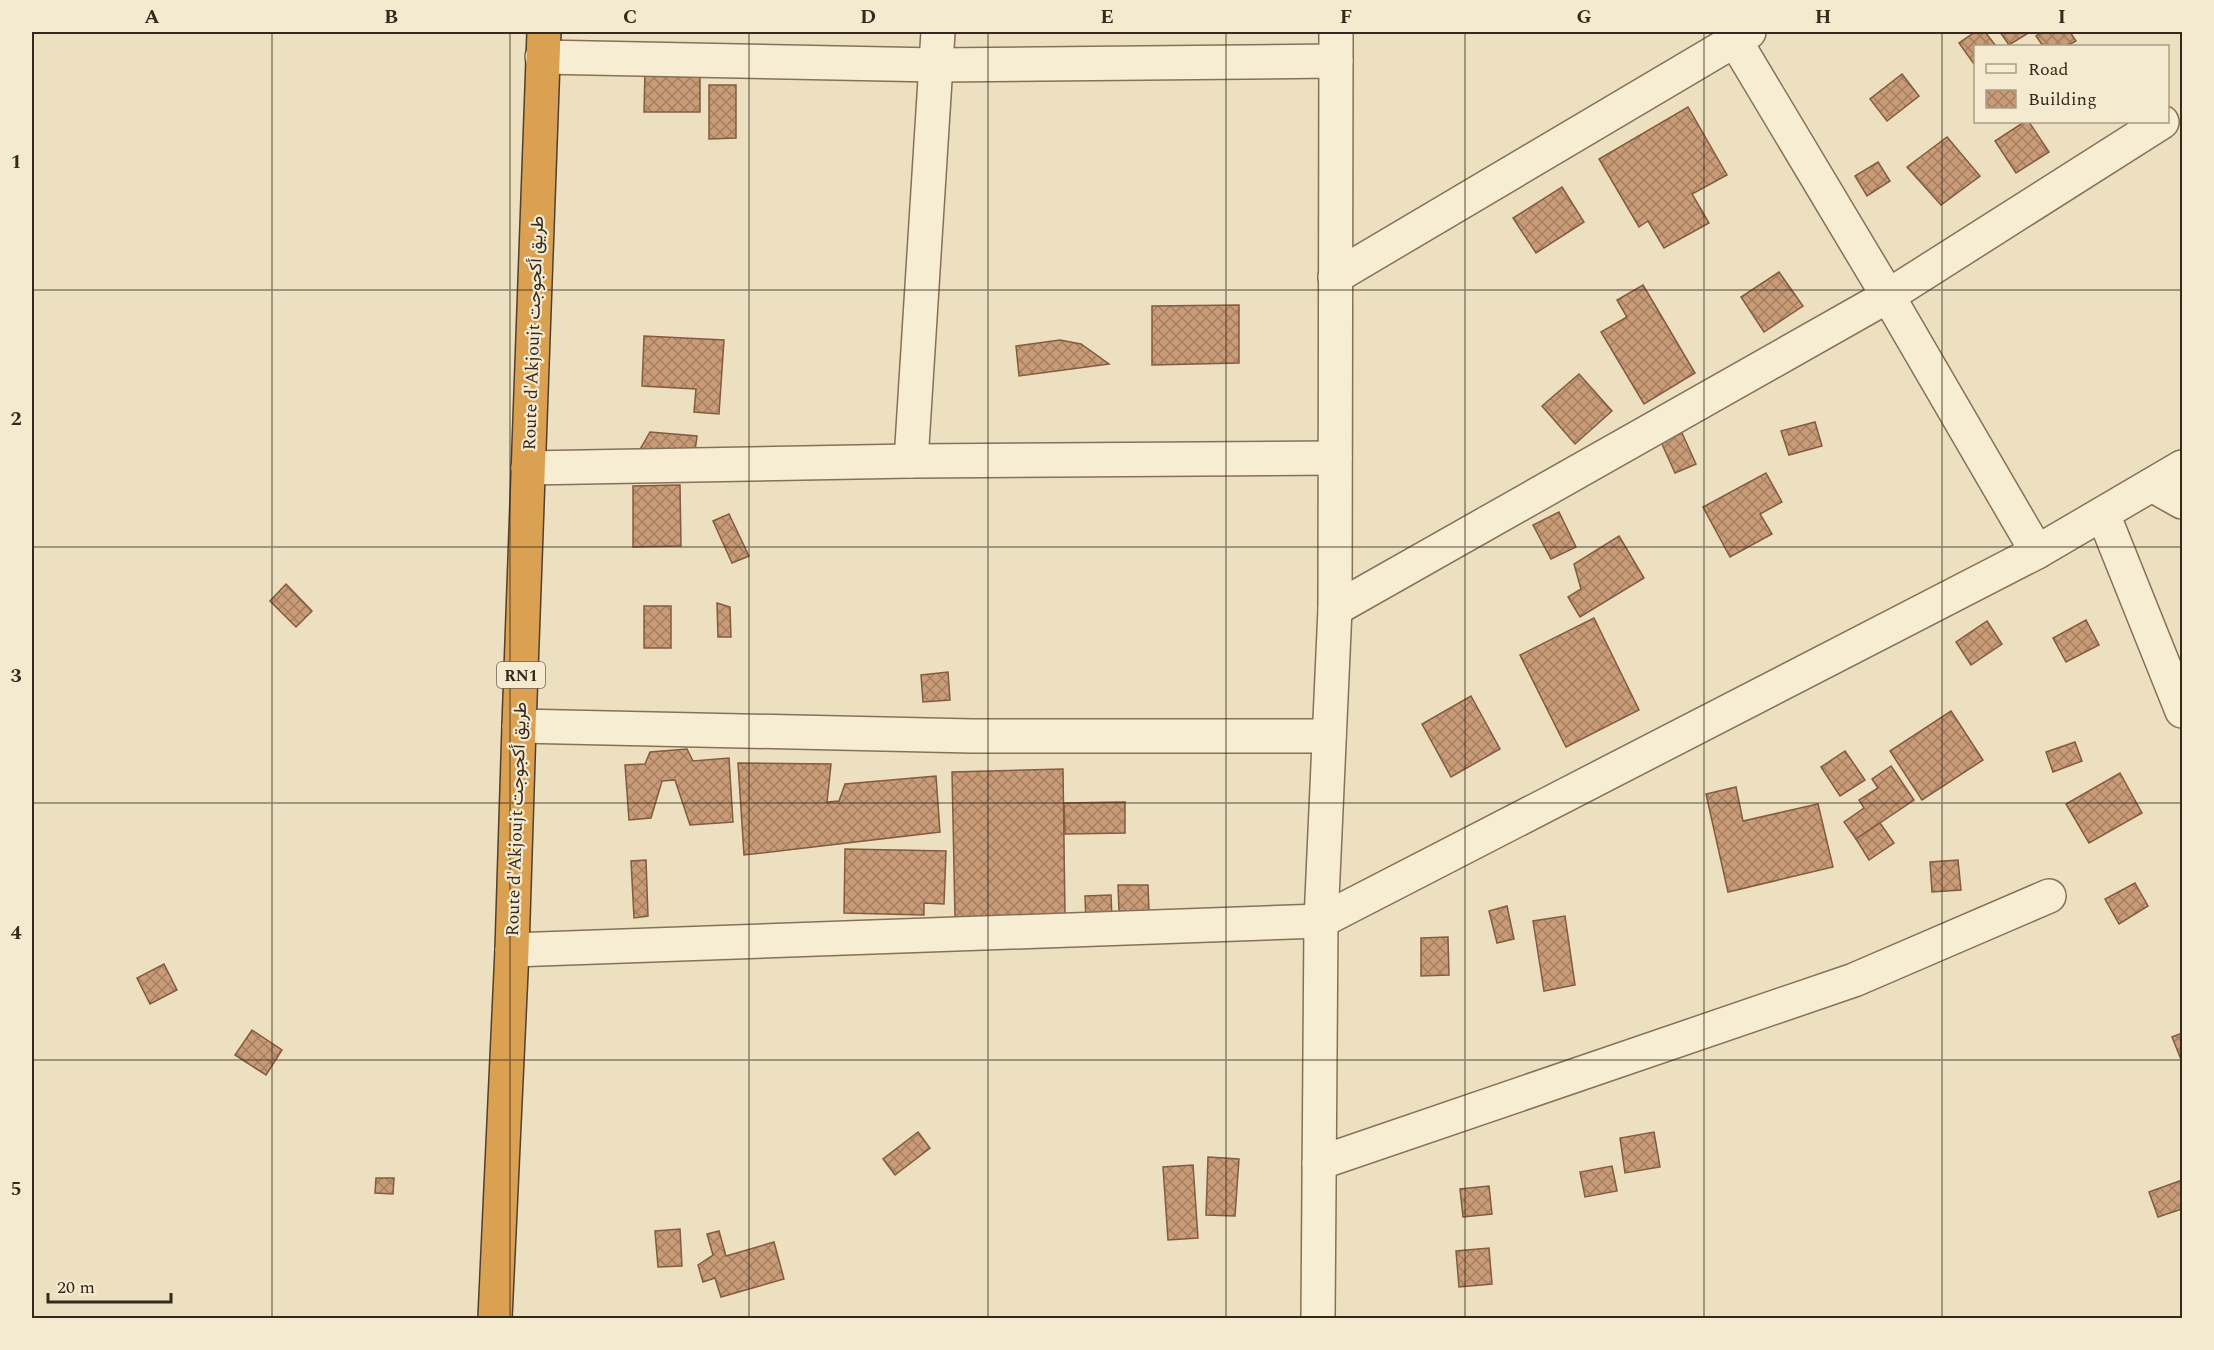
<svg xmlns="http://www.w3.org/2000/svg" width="2214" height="1350" font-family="Spectral,Vazirmatn,serif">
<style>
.building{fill:url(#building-cross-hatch);stroke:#835b3f;stroke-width:1.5}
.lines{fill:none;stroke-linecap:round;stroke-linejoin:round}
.minor-casing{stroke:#857159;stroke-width:36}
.highway-casing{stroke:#523f2d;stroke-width:36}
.minor{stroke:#f7edd3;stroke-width:33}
.highway{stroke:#daa153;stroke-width:33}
.grid{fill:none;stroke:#35291d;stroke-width:1.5;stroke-opacity:0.55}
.labels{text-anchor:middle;stroke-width:4.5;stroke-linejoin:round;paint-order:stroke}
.shield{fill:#f4ead0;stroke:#6e6353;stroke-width:1.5}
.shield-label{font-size:16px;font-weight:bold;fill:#35291d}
.street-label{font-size:18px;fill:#35291d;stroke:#f4ead0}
.neatline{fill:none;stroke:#35291d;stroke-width:2}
.grid-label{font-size:20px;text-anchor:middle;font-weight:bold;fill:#35291d}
</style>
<defs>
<pattern id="building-cross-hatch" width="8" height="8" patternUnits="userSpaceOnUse" patternTransform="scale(1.5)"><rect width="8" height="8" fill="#c99b77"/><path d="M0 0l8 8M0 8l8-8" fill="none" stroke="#a47e61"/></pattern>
</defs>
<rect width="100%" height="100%" fill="#ece0c0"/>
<g class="building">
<path d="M1975 32H1985L1996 46H1976L1974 64 1959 43Z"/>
<path d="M2000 32H2030L2009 45Z"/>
<path d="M2042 32H2070L2076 41 2067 46H2043L2036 36Z"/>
<path d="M645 71H700V112H644Z"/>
<path d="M1902 74 1919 96 1887 121 1870 99Z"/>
<path d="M709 85H736V138L709 139Z"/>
<path d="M1688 107 1727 175 1692 194 1709 223 1664 248 1648 221 1639 227 1599 159Z"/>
<path d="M2024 122H2029L2049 152 2016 173 1995 141Z"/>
<path d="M1947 137 1980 176 1941 205 1907 167Z"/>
<path d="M1878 162 1890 181 1867 196 1855 176Z"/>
<path d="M1562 187 1584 222 1536 253 1513 218Z"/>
<path d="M1779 272 1803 306 1764 332 1741 297Z"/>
<path d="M1643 285 1695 373 1644 404 1601 332 1627 317 1617 300Z"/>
<path d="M1239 305V363L1152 365V306Z"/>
<path d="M644 336 724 340 719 414 694 412 696 389 642 386Z"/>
<path d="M1060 340 1081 344 1109 364 1019 376 1016 346Z"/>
<path d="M1579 374 1612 411 1575 444 1542 406Z"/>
<path d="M1815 422 1822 446 1789 455 1781 431Z"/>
<path d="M650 432 697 436 694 459 638 453Z"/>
<path d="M1682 433 1696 464 1675 473 1661 442Z"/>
<path d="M1766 473 1782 502 1760 514 1772 534 1730 557 1703 507Z"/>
<path d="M680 485 681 546 633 547V486Z"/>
<path d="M1559 512 1576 547 1551 559 1533 525Z"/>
<path d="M729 514 749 556 732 563 713 521Z"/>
<path d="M1619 536 1644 578 1580 617 1568 597 1581 589 1574 564Z"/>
<path d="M286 584 312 611 296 627 270 601Z"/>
<path d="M717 603 730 607 731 637H718Z"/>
<rect x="644" y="606" width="27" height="42"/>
<path d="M1594 618 1639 710 1566 747 1520 655Z"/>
<path d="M2086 620 2099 645 2066 662 2053 638Z"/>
<path d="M1987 621 2002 644 1971 665 1956 642Z"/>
<path d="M948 672 950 700 923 702 921 675Z"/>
<path d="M1471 696 1500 749 1451 777 1422 724Z"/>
<path d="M1951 711 1983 760 1922 800 1890 751Z"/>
<path d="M2075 742 2082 761 2053 772 2046 752Z"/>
<path d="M687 749 693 761 729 758 733 822 690 825 675 780 662 781 651 818 629 820 625 765 645 764 650 752Z"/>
<path d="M1845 751 1865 780 1840 796 1821 767Z"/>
<path d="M738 763 831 764 827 802 839 801 845 784 936 776 940 832 744 855Z"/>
<path d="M1891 766 1914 800 1856 839 1844 822 1864 808 1859 800 1878 788 1872 779Z"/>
<path d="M1063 769 1065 914 955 917 952 772Z"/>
<path d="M2120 773 2142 813 2089 843 2066 804Z"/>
<path d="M1736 787 1743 821 1818 804 1833 867 1728 892 1706 794Z"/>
<path d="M1125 802V833L1065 834 1064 803Z"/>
<path d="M1880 823 1894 843 1869 860 1856 839Z"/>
<path d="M845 849 946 851 944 904 924 903V915L844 913Z"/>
<path d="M646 860 648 916 634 918 631 861Z"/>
<path d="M1958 860 1961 890 1932 892 1930 862Z"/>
<path d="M2135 883 2148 906 2119 924 2105 899Z"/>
<path d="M1118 885H1148L1149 911H1119Z"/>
<path d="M1111 895 1112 920 1086 921 1085 896Z"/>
<path d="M1507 906 1514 939 1497 943 1489 911Z"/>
<path d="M1565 916 1575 985 1544 991 1533 921Z"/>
<path d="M1448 937 1449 975 1421 976V938Z"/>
<path d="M164 964 177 990 150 1004 137 978Z"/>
<path d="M252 1030 282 1050 266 1075 235 1055Z"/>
<path d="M2182 1033V1062L2172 1037Z"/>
<path d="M918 1132 930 1148 895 1175 883 1159Z"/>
<path d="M1654 1132 1660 1167 1625 1173 1620 1138Z"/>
<path d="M1208 1157 1239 1159 1235 1216 1206 1215Z"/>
<path d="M1193 1165 1198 1238 1168 1240 1163 1167Z"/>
<path d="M1612 1166 1617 1191 1585 1197 1580 1172Z"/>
<path d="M376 1178H394L393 1194 375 1193Z"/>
<path d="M2182 1180V1209L2158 1217 2149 1192Z"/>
<path d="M1489 1186 1492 1214 1463 1217 1460 1189Z"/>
<path d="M680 1229 682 1266 658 1267 655 1231Z"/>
<path d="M719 1231 726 1256 774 1242 784 1279 721 1297 715 1278 703 1282 698 1265 713 1255 707 1234Z"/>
<path d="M1489 1248 1492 1284 1459 1287 1456 1251Z"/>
</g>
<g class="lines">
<defs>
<g id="minor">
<path d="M1730 32 1888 296 2037 552"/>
<path d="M542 57 936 65 1336 61"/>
<path d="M1335 277 1749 32"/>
<path d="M911 461 938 32"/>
<path d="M528 468 911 461 1335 458"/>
<path d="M2152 485 2182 502"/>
<path d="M2103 514 2182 711"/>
<path d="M1335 609 1888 296 2162 122"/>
<path d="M519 726 972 736H1329"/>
<path d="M512 950 1321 921 2037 552 2182 467"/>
<path d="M1319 1163 1854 980 2049 896"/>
<path d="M1318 1318 1321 921 1335 609 1336 32"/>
</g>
<path id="highway" d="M495 1318 512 950 519 726 544 32"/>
</defs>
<use href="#minor" class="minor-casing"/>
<use href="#highway" class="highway-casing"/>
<use href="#minor" class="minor"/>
<use href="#highway" class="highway"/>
</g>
<path class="grid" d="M272 32V1318M510 32V1318M749 32V1318M988 32V1318M1226 32V1318M1465 32V1318M1704 32V1318M1942 32V1318M32 290H2182M32 547H2182M32 803H2182M32 1060H2182"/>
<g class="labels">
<rect class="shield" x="497" y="662" width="48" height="26" rx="4.5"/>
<g class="shield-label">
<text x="521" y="681">RN1</text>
</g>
<g class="street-label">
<text transform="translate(533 333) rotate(-88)" y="6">Route d'Akjoujt طريق أكجوجت</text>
<text transform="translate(516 819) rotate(-88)" y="6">Route d'Akjoujt طريق أكجوجت</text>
</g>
</g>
<rect width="2214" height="1350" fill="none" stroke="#f4ead0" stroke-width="66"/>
<rect x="1974" y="45" width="195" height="78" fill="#f4ead0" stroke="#a89d88" stroke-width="1.5"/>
<rect x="1986" y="64" width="30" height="9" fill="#f7edd3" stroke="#a89d88" stroke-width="1.5"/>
<text x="2028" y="75" font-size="18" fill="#35291d">Road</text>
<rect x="1986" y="90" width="30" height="18" fill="url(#building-cross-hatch)" stroke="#a89d88" stroke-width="1.5"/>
<text x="2028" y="105" font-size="18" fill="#35291d">Building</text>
<path d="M48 1293v9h123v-9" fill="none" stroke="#35291d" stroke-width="3"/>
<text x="57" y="1293" font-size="18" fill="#35291d" stroke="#f4ead0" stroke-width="4.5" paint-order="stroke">20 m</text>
<rect x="33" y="33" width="2148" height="1284" class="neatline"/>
<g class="grid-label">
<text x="152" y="23">A</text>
<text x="391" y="23">B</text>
<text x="630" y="23">C</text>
<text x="868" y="23">D</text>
<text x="1107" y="23">E</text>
<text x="1346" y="23">F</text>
<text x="1584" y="23">G</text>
<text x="1823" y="23">H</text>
<text x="2062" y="23">I</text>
<text x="16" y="168">1</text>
<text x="16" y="425">2</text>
<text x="16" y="682">3</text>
<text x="16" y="939">4</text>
<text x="16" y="1195">5</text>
</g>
</svg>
